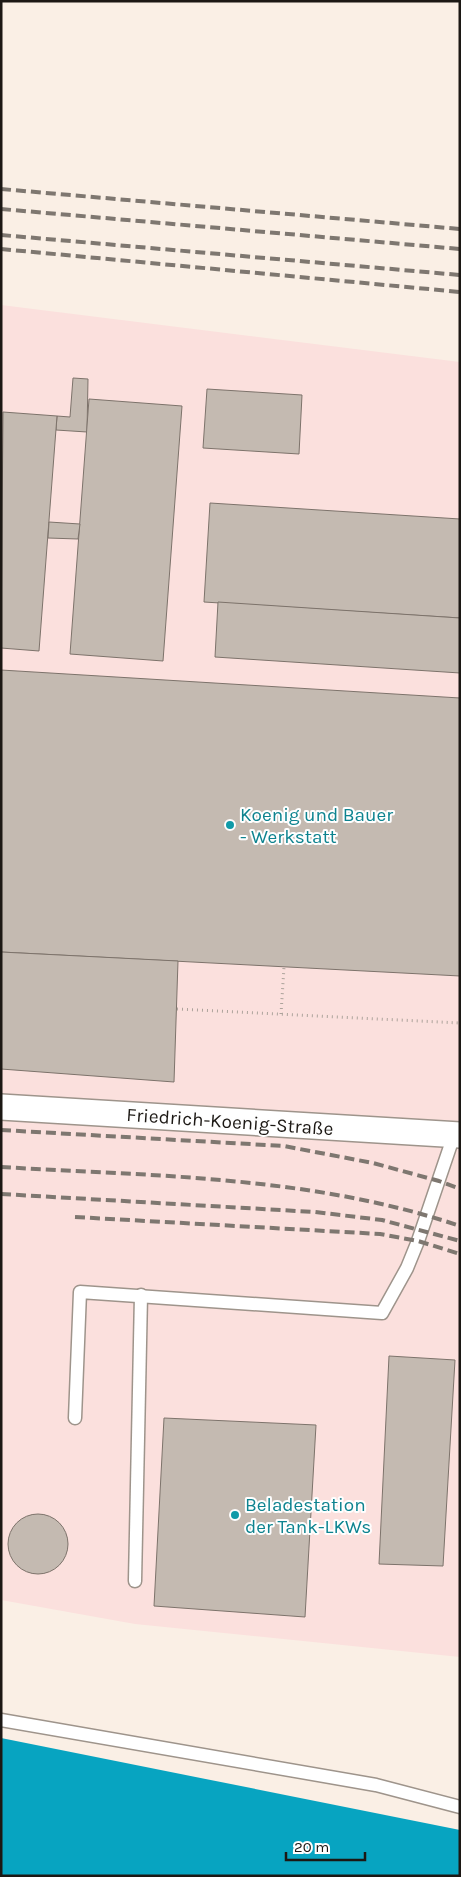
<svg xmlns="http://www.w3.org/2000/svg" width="461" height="1877" font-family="Karla,sans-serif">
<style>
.industrial{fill:#fbe0dd}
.water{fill:#07a4c1}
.building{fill:#c4bab1;stroke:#7d736b}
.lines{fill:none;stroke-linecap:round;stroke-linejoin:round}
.service-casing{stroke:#9e948b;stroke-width:15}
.minor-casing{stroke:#9e948b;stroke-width:28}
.path{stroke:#aca39b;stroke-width:3;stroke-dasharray:1 4;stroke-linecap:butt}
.service{stroke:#fff;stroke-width:12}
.minor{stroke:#fff;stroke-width:25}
.rail{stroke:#7e7770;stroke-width:4;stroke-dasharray:10 5;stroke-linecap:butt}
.culture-dot{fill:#0f9aa8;stroke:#fefefe;stroke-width:2}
.labels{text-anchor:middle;stroke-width:4;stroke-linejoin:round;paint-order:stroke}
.culture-label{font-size:19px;fill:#0d838f;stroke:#fefefe;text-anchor:start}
.street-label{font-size:19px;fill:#1c1814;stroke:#fefefe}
</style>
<rect width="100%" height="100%" fill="#faefe5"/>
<path class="industrial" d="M1 305 460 362V1657L135 1624 1 1600Z"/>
<path class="water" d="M1 1738 460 1830V1876H1Z"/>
<g class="building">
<path d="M73 378 88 379 87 432 56 430 57 416 70 417Z"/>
<path d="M207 389 302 395 299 454 203 448Z"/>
<path d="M89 399 182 406 163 661 70 654Z"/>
<path d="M3 412 57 416 39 651 1 648Z"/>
<path d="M210 503 460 519V618L204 602Z"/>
<path d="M49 522 80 524 78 539 48 538Z"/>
<path d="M218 602 460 618V673L215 657Z"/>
<path d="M1 670 460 698V976L1 952Z"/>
<path d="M1 952 178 961 174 1082 1 1069Z"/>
<path d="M389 1356 455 1360 443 1566 379 1564Z"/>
<path d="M164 1418 316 1425 305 1617 154 1606Z"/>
<circle cx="38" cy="1544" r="30"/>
</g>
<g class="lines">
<defs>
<g id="service">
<path d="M75 1418 80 1292 382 1313 407 1268 418 1241 454 1135"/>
<path d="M135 1581 141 1295"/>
<path d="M1 1720 376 1785 460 1807"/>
</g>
<path id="minor" d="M1 1107 460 1135"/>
</defs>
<use href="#service" class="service-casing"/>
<use href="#minor" class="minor-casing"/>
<g class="path">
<path d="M177 1009 460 1023"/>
<path d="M281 1014 284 967"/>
</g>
<use href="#service" class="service"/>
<use href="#minor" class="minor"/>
<g class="rail">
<path d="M1 189 460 229"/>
<path d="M1 209 460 249"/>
<path d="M1 235 460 275"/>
<path d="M1 249 460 292"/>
<path d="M1 1130 284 1146 373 1163 439 1181 460 1189"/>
<path d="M1 1167C154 1176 313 1176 460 1226"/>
<path d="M1 1194 315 1212 382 1220 460 1241"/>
<path d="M75 1217 380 1234 418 1241 460 1254"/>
</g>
</g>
<g class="culture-dot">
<circle cx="230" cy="825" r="5"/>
<circle cx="235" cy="1515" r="5"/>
</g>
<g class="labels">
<g class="culture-label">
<text x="240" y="821">Koenig und Bauer<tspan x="240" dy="22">- Werkstatt</tspan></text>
<text x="245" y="1511">Beladestation<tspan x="245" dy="22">der Tank-LKWs</tspan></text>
</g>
<g class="street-label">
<text transform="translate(230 1121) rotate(4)" y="7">Friedrich-Koenig-Straße</text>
</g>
</g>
<rect width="461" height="1877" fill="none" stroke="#1c1814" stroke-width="5"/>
<path d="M286 1852v8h79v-8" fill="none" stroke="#1c1814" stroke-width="2.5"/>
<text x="294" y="1852" font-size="15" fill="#1c1814" stroke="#fefefe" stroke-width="4" paint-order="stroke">20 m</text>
</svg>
